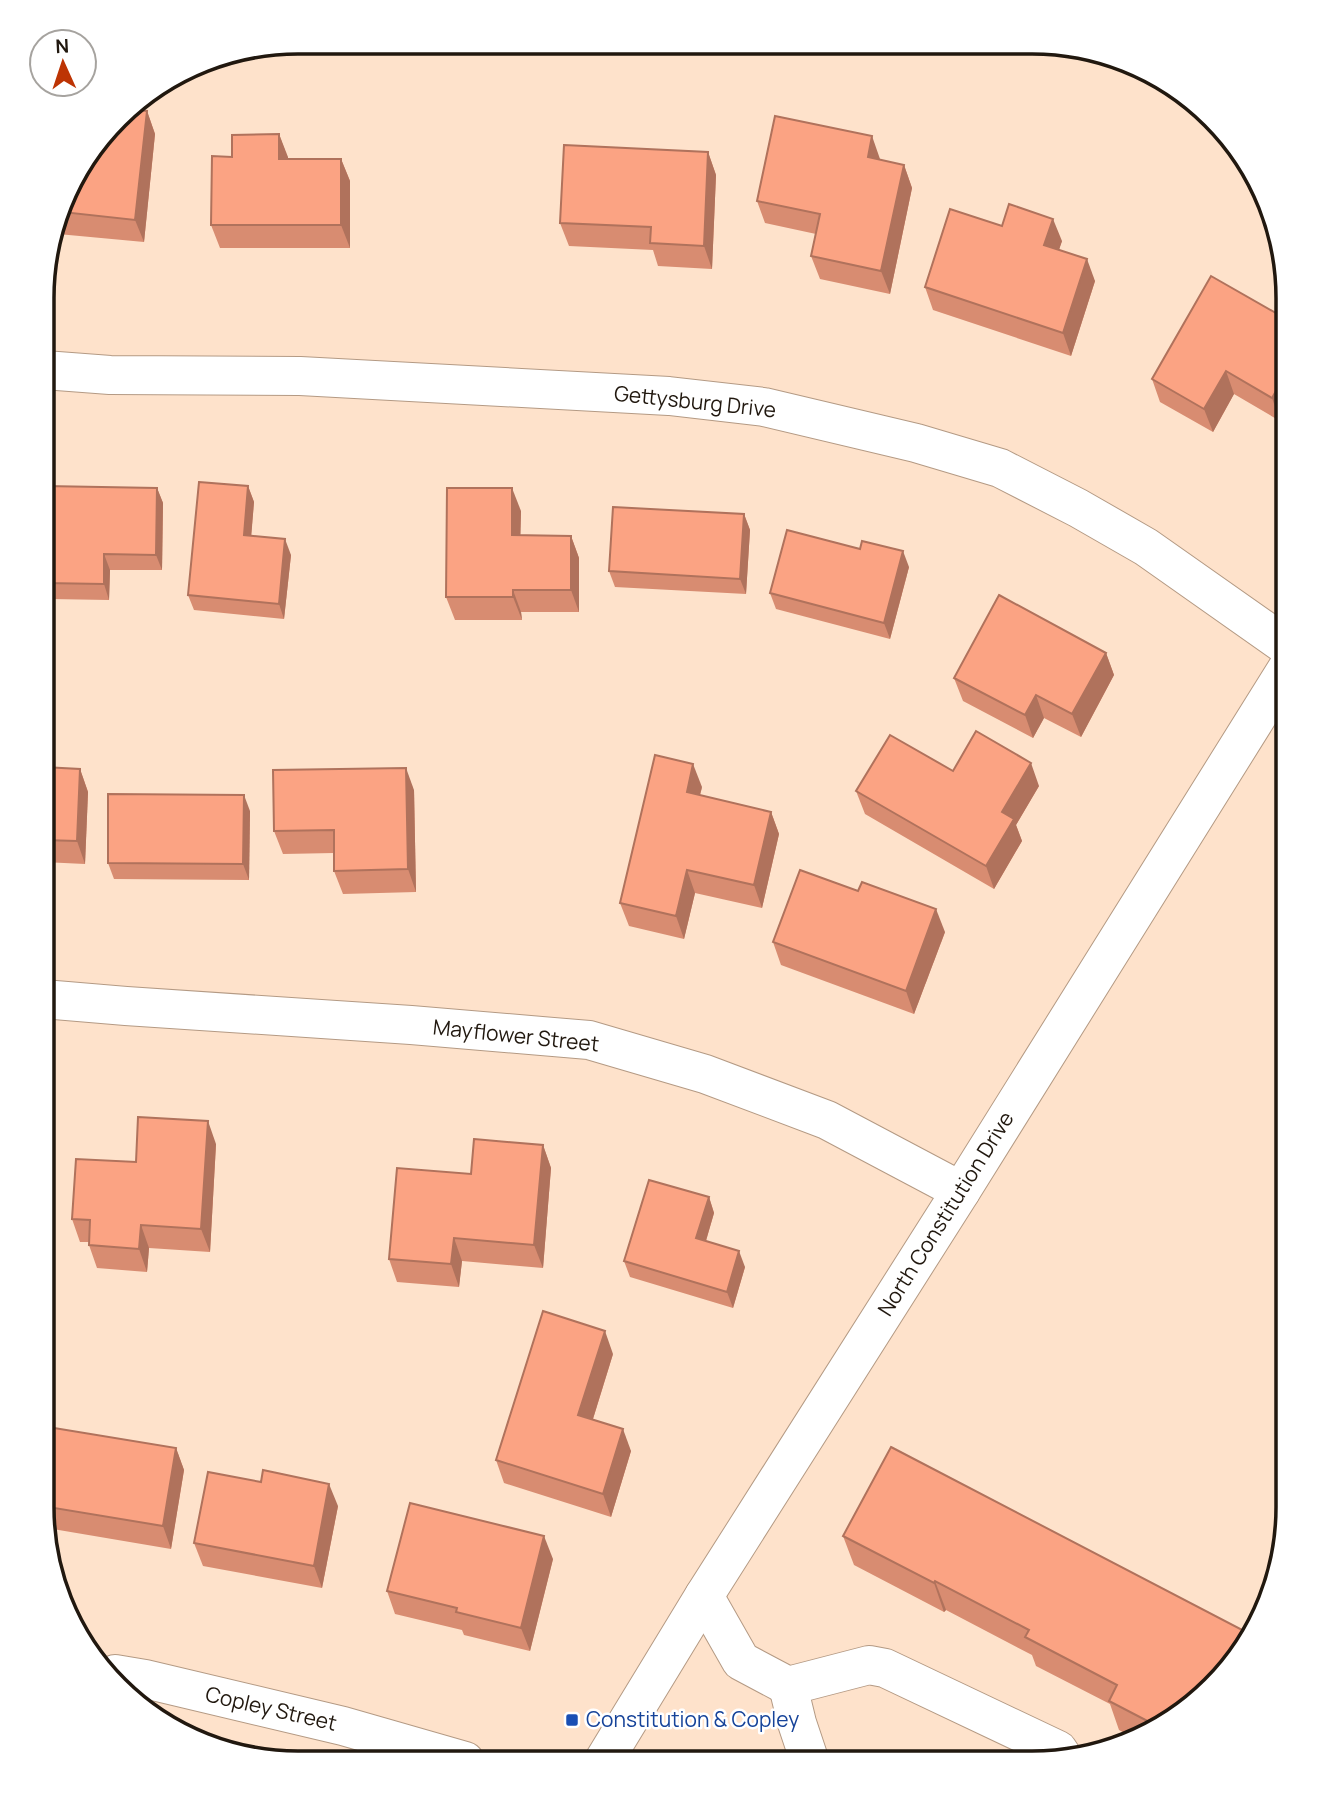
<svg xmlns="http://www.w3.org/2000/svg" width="1330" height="1805" font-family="Manrope,sans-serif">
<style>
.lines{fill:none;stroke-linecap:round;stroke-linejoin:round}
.minor-casing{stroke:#b49a84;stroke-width:40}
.minor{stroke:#fff;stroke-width:38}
.wall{fill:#d88c71}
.shaded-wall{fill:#b0725c}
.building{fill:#fba383;stroke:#b0725c;stroke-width:2}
.transit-dot{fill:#1a4fb4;stroke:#fff;stroke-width:2.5}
.labels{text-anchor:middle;stroke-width:5;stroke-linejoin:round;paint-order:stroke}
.street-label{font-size:21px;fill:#21180f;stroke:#fff}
.transit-label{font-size:21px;fill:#164399;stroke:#fff;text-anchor:start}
.rim{fill:none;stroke:#21180f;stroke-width:3.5}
</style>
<rect width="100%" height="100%" fill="#fee2cb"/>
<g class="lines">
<defs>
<g id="minor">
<path d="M44 370 110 375 300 376 669 396 764 407 916 443 1000 468 1078 508 1146 547 1288 647"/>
<path d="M43 999 126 1006 411 1025 589 1040 705 1074 827 1120 961 1191"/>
<path d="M704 1596 741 1661 788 1686 869 1665 885 1668 1058 1750 1062 1756"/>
<path d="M115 1674 145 1679 343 1726 465 1761"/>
<path d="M788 1686 797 1723 810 1762"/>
<path d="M603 1762 704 1596 961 1191 1288 667"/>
</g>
</defs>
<use href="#minor" class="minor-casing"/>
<use href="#minor" class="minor"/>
</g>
<g class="wall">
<path d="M147 111 155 134 144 242 58 234 56 229 76 171Z"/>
<path d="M279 134 288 159H341L350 181V248H220L211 225 232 157Z"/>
<path d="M708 152 716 175 712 269 658 266 653 250 569 246 560 223Z"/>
<path d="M880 160 904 165 912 188 890 294 820 279 811 256 816 234 765 223 757 201Z"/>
<path d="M1002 226 1062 241 1059 249 1095 281 1071 356 933 310 925 287Z"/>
<path d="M1288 320V407L1280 421 1234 394 1213 432 1160 402 1152 379Z"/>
<path d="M248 486 254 502 251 536 291 555 284 619 194 610 188 595Z"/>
<path d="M157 488 163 503 162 570H110L109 600 50 599 44 583Z"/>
<path d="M521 511 520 535 571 536 579 558V612H521L522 620H455L446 597Z"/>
<path d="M744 514 750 530 746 594 615 587 609 571Z"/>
<path d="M909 567 890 639 776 609 770 593Z"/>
<path d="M1106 653 1114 675 1081 737 1044 718 1033 738 963 701 954 678Z"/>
<path d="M43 767 80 769 88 792 85 864 43 862Z"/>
<path d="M953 771 1039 786 1016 825 1022 841 994 889 865 814 856 791Z"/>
<path d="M702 787 700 795 771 812 779 834 762 908 695 893 684 939 629 926 620 903Z"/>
<path d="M414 790 416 892 343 894 334 871V853L283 854 274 831Z"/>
<path d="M250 811 249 880 114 879 108 863Z"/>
<path d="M945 932 914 1014 781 965 773 942Z"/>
<path d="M216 1144 210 1252 149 1248 147 1272 97 1268 89 1245V1242H80L72 1219 136 1162Z"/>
<path d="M543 1145 551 1168 543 1268 462 1261 459 1287 397 1282 389 1259 471 1174Z"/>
<path d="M709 1197 714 1213 706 1241 745 1267 733 1308 630 1277 624 1261Z"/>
<path d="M613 1354 593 1419 631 1451 611 1517 504 1483 496 1460Z"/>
<path d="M176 1448 184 1470 171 1549 47 1528 42 1507V1466Z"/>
<path d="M338 1506 322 1588 203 1566 194 1543Z"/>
<path d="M843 1536 1245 1649 1145 1736 1136 1739 1119 1730 1110 1704 1036 1666 1032 1655 946 1610 944 1612 854 1565Z"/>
<path d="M553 1559 530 1651 464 1635 462 1630 395 1614 387 1591Z"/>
</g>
<g class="shaded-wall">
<path d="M147 111 155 134 144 242 135 220Z"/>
<path d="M279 134 288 157V182L279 159Z"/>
<path d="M872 136 880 159 876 180 868 157Z"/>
<path d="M708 152 716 175 712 269 704 246Z"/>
<path d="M341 159 350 181V248L341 225Z"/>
<path d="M904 165 912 188 890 294 881 271Z"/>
<path d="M1053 219 1062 241 1053 268 1044 245Z"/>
<path d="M1087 259 1095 281 1071 356 1063 333Z"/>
<path d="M1288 370V407L1280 421 1272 398Z"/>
<path d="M1226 371 1234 394 1213 432 1204 409Z"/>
<path d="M248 486 254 502 250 551 244 535Z"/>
<path d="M157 488 163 503 162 570 156 555Z"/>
<path d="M512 488 521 511 520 558 512 535Z"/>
<path d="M744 514 750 530 746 594 740 579Z"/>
<path d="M571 536 579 558V612L571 590Z"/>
<path d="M285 539 291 555 284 619 279 604Z"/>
<path d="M903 551 909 567 890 639 884 623Z"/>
<path d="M104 554 110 570 109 600 104 584Z"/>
<path d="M513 590 521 612 522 620 513 597Z"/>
<path d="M1106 653 1114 675 1081 737 1072 714Z"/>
<path d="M1036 695 1044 718 1033 738 1025 715Z"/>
<path d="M1031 763 1039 786 1016 825 1022 841 994 889 986 866 1002 812Z"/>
<path d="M693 764 702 787 695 814 687 792Z"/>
<path d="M406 768 414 790 416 892 408 869Z"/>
<path d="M80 769 88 792 85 864 77 841Z"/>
<path d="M244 795 250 811 249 880 243 864Z"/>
<path d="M771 812 779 834 762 908 754 885Z"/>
<path d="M687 870 695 893 684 939 676 916Z"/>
<path d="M936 909 945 932 914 1014 906 991Z"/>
<path d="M208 1121 216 1144 210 1252 201 1229Z"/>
<path d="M543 1145 551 1168 543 1268 534 1245Z"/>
<path d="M43 1161 51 1183 45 1256 42 1249Z"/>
<path d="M709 1197 714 1213 702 1254 696 1238Z"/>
<path d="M141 1225 149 1248 147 1272 139 1249Z"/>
<path d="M454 1238 462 1261 459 1287 451 1264Z"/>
<path d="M739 1251 745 1267 733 1308 727 1292Z"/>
<path d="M605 1331 613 1354 587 1438 578 1415Z"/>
<path d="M623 1429 631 1451 611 1517 603 1494Z"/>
<path d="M176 1448 184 1470 171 1549 163 1526Z"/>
<path d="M329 1484 338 1506 322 1588 314 1566Z"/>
<path d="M544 1536 553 1559 530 1651 521 1628Z"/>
<path d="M935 1581 946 1610 944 1612 934 1583Z"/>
</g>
<g class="building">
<path d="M127 109 147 111 135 220 62 212 76 171Z"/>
<path d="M775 116 872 136 868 157 904 165 881 271 811 256 820 214 757 201Z"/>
<path d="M279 134V159H341V225H211L212 156 232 157V135Z"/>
<path d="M564 145 708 152 704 246 650 243 651 227 560 223Z"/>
<path d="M1009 204 1053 219 1044 245 1087 259 1063 333 925 287 950 209 1002 226Z"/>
<path d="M1211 276 1288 320V370L1272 398 1226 371 1204 409 1152 379Z"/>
<path d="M199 482 248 486 244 535 285 539 279 604 188 595Z"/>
<path d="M45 486 157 488 156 555 104 554V584L44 583Z"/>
<path d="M447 488H512V535L571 536V590H513V597H446Z"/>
<path d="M613 507 744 514 740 579 609 571Z"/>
<path d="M787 530 860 549 862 541 903 551 884 623 770 593Z"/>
<path d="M999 595 1106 653 1072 714 1036 695 1025 715 954 678Z"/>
<path d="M976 731 1031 763 1002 812 1014 819 986 866 856 791 890 735 953 771Z"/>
<path d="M655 755 693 764 687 792 771 812 754 885 687 870 676 916 620 903Z"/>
<path d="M43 767 80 769 77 841 43 840Z"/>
<path d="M406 768 408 869 334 871V830L274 831 273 770Z"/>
<path d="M108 794 244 795 243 864 108 863Z"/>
<path d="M800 870 858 891 862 882 936 909 906 991 773 942Z"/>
<path d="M1288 913V928L1285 914Z"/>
<path d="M138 1117 208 1121 201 1229 141 1225 139 1249 89 1245 90 1220 72 1219 76 1159 136 1162Z"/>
<path d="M474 1139 543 1145 534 1245 454 1238 451 1264 389 1259 397 1168 471 1174Z"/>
<path d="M649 1180 709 1197 696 1238 739 1251 727 1292 624 1261Z"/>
<path d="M543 1311 605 1331 578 1415 623 1429 603 1494 496 1460Z"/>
<path d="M48 1427 176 1448 163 1526 42 1506V1466Z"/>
<path d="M891 1447 1250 1634 1245 1649 1157 1726 1109 1701 1117 1685 1025 1637 1029 1630 935 1581 934 1583 843 1536Z"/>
<path d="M263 1470 329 1484 314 1566 194 1543 208 1472 261 1482Z"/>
<path d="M410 1503 544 1536 521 1628 456 1612 457 1608 387 1591Z"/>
</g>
<rect class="transit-dot" x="565" y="1713" width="14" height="14" rx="3.5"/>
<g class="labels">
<g class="street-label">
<text transform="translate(695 402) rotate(6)" y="7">Gettysburg Drive</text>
<text transform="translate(516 1036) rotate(6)" y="7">Mayflower Street</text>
<text transform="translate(946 1214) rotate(-58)" y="7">North Constitution Drive</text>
<text transform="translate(271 1709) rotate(13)" y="7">Copley Street</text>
</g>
<g class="transit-label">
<text x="586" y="1727">Constitution &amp; Copley</text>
</g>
</g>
<path d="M0 0H1330V1805H0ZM298 54H1032A244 244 0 0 1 1276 298V1507A244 244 0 0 1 1032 1751H298A244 244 0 0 1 54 1507V298A244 244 0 0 1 298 54Z" fill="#fff" fill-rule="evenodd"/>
<path class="rim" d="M298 54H1032A244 244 0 0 1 1276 298V1507A244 244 0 0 1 1032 1751H298A244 244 0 0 1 54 1507V298A244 244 0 0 1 298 54Z"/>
<g transform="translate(63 63) rotate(357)"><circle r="33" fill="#ffffff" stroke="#a6a39f" stroke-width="2"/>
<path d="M0-5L12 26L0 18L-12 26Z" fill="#bd3404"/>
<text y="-10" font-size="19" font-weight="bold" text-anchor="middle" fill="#21180f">N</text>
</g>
</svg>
